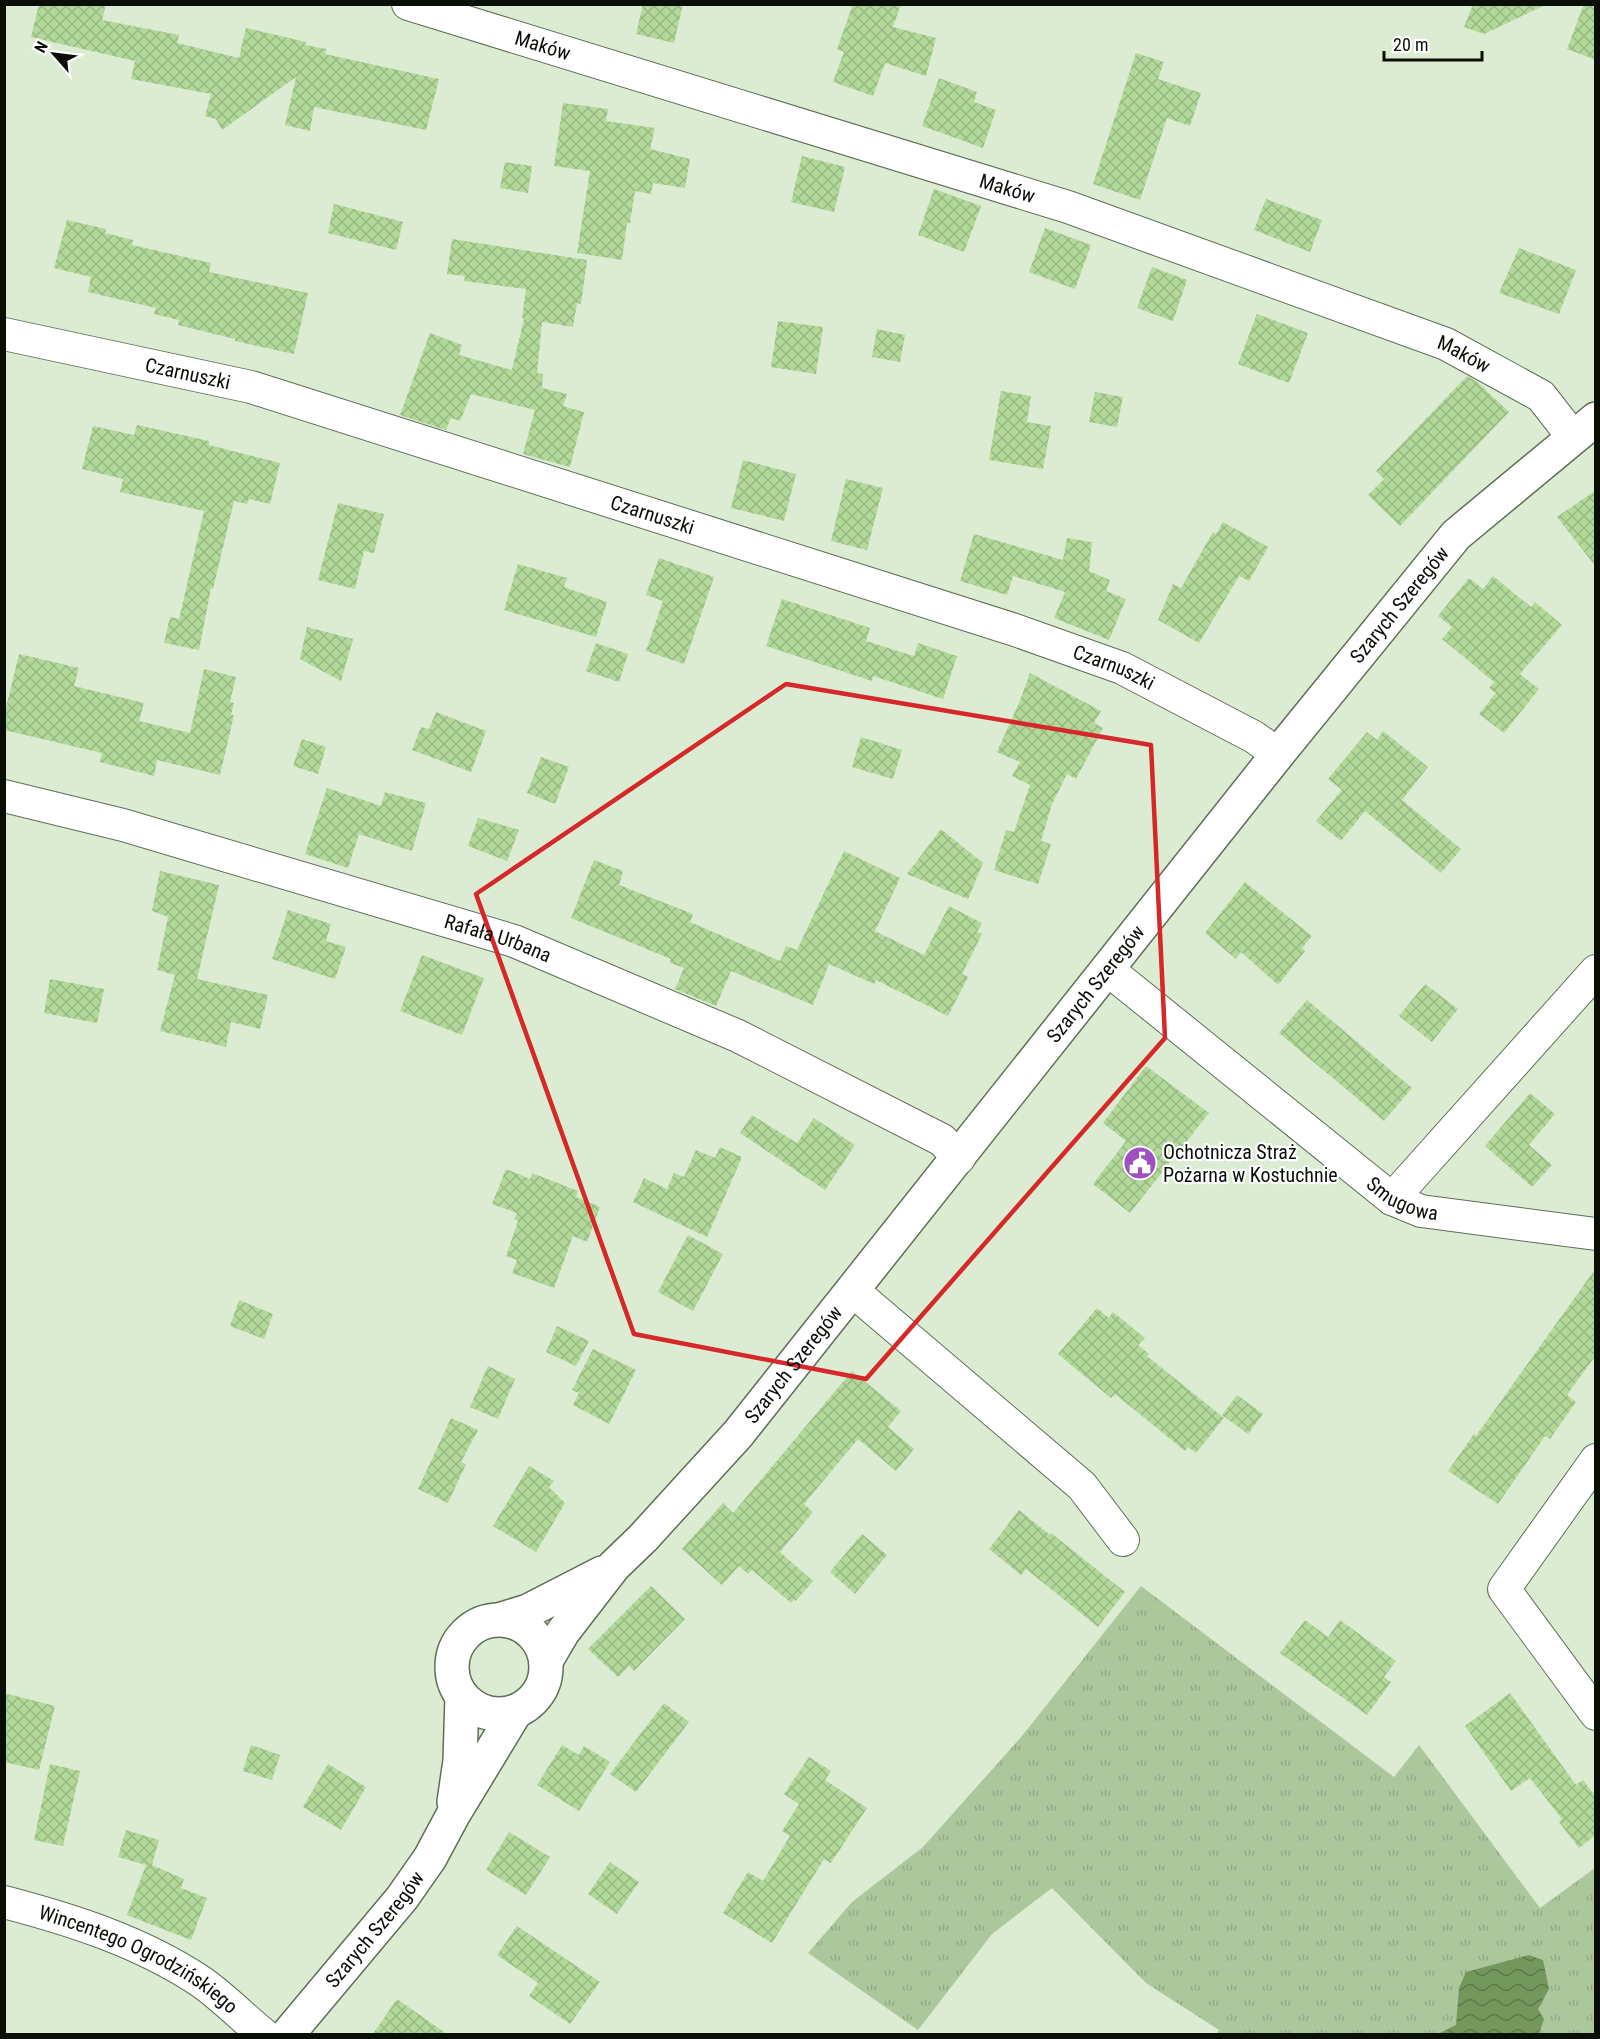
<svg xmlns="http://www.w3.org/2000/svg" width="1600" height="2039" font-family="'Roboto Condensed',sans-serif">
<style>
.grass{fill:url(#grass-tufts)}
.water{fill:url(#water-waves)}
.building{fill:url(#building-cross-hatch)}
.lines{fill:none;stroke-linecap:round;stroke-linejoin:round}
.minor-casing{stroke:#606e58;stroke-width:34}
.tertiary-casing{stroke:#606e58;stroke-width:36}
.minor{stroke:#fff;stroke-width:32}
.tertiary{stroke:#fff;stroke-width:33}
.marked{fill:none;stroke:#d62828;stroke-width:4.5;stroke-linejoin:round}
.labels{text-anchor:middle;stroke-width:4.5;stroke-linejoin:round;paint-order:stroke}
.street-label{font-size:20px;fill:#090f07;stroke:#fff}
.poi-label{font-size:20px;fill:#090f07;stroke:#fff;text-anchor:start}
</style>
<defs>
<pattern id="grass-tufts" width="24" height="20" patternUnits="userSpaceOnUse" patternTransform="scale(1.5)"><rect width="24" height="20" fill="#acc79c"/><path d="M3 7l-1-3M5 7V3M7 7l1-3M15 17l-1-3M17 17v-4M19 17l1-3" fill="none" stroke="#93aa85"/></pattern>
<pattern id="water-waves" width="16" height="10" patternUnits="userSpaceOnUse" patternTransform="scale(1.5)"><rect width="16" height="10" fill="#74985c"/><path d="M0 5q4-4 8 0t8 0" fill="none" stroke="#5d7a4a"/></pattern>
<pattern id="building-cross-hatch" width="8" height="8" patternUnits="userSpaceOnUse" patternTransform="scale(1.5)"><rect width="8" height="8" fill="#b2d99a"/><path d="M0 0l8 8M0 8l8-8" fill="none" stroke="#98b983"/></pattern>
</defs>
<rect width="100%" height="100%" fill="#dcecd3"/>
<path class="grass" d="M1141 1586 1394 1777 1419 1745 1540 1908 1595 1868V2034H1217L1219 2030 1146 1983 1052 1888 992 1934 918 2030 808 1953 852 1902 923 1847 1022 1736Z"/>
<path class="water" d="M1529 1955 1543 1960 1549 1989 1538 2009 1544 2019 1539 2034H1438L1456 2025 1459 1988 1466 1972Z"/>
<g class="building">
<path d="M39 4H106L102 20 179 35 177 43 239 58 246 28 306 42 305 45 326 49 325 54 439 79 426 130 314 107 310 131 285 125 296 77 222 130 216 119 205 116 211 94 131 79 135 61 31 37Z"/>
<path d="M643 4H683L674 43 636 34Z"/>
<path d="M853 4H901L893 27 936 38 926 76 885 63 873 96 833 82 844 52 837 49Z"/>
<path d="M1473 4H1547L1484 34 1464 27Z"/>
<path d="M1584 4H1596V60L1567 49Z"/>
<path d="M1136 53 1164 62 1158 79 1201 93 1190 126 1167 118 1140 200 1093 184Z"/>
<path d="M939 78 977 92 974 102 996 110 983 148 922 126Z"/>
<path d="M563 103 608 109 606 121 655 128 650 149 690 159 685 188 653 183 651 194 635 191 630 223H627L622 260 577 253 590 171 554 166Z"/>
<path d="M802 156 845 167 834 212 791 202Z"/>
<path d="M505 162 532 166 528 193 500 188Z"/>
<path d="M934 189 981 206 964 252 918 235Z"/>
<path d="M1266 199 1322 220 1310 252 1254 230Z"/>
<path d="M334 204 403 222 396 250 328 233Z"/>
<path d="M67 220 106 229 105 233 133 240 132 245 211 263 209 272 308 293 294 354 235 341V339L178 325 179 320 154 314 156 308 88 292 91 277 54 268Z"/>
<path d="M1045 228 1091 245 1075 289 1029 272Z"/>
<path d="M452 239 587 260 581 304 577 303 573 327 542 322 537 373 543 374 542 388 567 394 563 406 584 412 570 467 523 454 535 410 471 394 460 421 451 418 446 430 400 415 430 333 462 345 459 355 512 370 524 319 522 318 526 289 464 281 465 276 447 274Z"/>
<path d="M1519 248 1576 270 1559 314 1499 293Z"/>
<path d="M1152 267 1187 280 1173 321 1137 308Z"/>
<path d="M1257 314 1308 333 1289 383 1238 364Z"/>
<path d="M778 321 823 327 816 374 771 367Z"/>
<path d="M877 329 905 335 900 362 872 357Z"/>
<path d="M1467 376 1476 381 1509 412 1400 526 1368 495 1384 479 1376 471Z"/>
<path d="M1001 391 1031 396 1027 422 1051 426 1043 469 989 460Z"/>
<path d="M1095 392 1123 397 1117 427 1089 422Z"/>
<path d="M137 425 209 441V445L280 463 270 504 249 499 247 504 234 501 213 589 211 588 199 650 164 643 170 617 179 619 204 511 120 492 123 479 82 469 93 426 134 435Z"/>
<path d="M743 460 796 474 784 521 731 508Z"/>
<path d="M846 479 883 488 867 550 831 541Z"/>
<path d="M1596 490V567L1557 517Z"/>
<path d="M338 503 384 514 374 553 364 551 355 589 318 580Z"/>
<path d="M1223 522 1268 547 1249 581 1239 576 1199 643 1158 620 1173 584 1181 588 1213 532 1216 534Z"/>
<path d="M974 534 1063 560 1067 538 1092 542 1089 571 1110 580 1106 591 1126 599 1109 640 1054 618 1065 592 1013 576 1007 595 960 581Z"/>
<path d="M659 558 714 577 684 664 646 651 663 601 646 595Z"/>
<path d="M518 564 567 578 564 587 607 602 596 637 504 610Z"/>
<path d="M1493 576 1531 607 1535 602 1562 625 1520 674 1539 689 1504 733 1479 714 1496 693 1489 688 1494 682 1442 639 1452 627 1438 616 1469 578 1483 589Z"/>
<path d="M782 599 870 628 866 641 914 656 918 643 957 656 943 699 873 676 872 681 766 646Z"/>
<path d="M307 627 353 639 341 681 300 659Z"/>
<path d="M596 643 628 654 619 682 586 671Z"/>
<path d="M19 654 79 668 74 686 144 703 139 721 190 733 204 669 236 677 230 702 234 703 231 715H234L220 775 157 760 154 776 100 762 102 753 4 730V716Z"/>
<path d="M1030 673 1101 711 1094 723 1103 728 1076 779 1067 774 1052 804 1041 841 1051 844 1038 884 994 870 1006 830 1014 832 1030 785 1012 776 1020 762 997 752 1019 703Z"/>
<path d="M436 712 486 731 471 772 412 750 421 727 429 729Z"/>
<path d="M1383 731 1428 767 1402 800 1461 849 1441 873 1365 811 1341 841 1316 821 1342 790 1328 779 1367 732 1377 740Z"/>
<path d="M861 737 902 750 893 779 852 767Z"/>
<path d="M302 739 326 747 318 774 293 766Z"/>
<path d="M541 757 569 767 555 804 527 793Z"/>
<path d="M327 788 381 806 385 792 426 803 412 851 359 834 348 868 305 854Z"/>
<path d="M478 818 519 830 507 861 468 846Z"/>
<path d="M941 829 983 863 968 899 907 874Z"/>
<path d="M844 851 900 878 875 931 924 955 949 906 982 923 977 932 982 934 962 974 968 977 948 1016 876 980 874 984 829 964 813 1005 731 971 716 1006 675 989 684 968 670 963 671 959 571 918 594 860 623 871 619 885 693 914 690 922 780 961 786 946 797 950Z"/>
<path d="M160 871 219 885 197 979 268 995 260 1029 231 1022 226 1047 160 1031 175 975 157 970 168 917 152 911Z"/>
<path d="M1245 882 1312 936 1302 948 1305 951 1278 985 1241 952 1236 959 1205 933Z"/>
<path d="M288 910 331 924 326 941 346 947 335 979 272 959Z"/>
<path d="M422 955 484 978 462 1035 400 1011Z"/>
<path d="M50 979 104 989 97 1023 44 1013Z"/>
<path d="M1425 984 1458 1009 1432 1042 1399 1016Z"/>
<path d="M1307 1000 1412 1088 1384 1121 1279 1033Z"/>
<path d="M1146 1066 1209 1113 1130 1213 1093 1184 1126 1141 1103 1123Z"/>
<path d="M1530 1093 1555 1114 1529 1145 1552 1165 1532 1187 1485 1146Z"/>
<path d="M752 1115 797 1143 814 1118 855 1145 825 1190 740 1133Z"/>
<path d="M720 1147 742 1157 707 1237 633 1202 644 1178 667 1189 674 1173 684 1177 696 1150 715 1158Z"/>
<path d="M506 1169 530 1179 532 1173 578 1191 576 1197 600 1207 587 1242 573 1236 554 1288 512 1273 517 1260 506 1256 518 1221 514 1219 517 1213 492 1204Z"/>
<path d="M688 1235 723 1254 693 1311 658 1292Z"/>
<path d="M1596 1268V1355L1567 1395 1576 1402 1550 1439 1545 1436 1498 1504 1448 1471 1474 1434 1476 1436Z"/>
<path d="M239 1300 273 1314 264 1339 230 1326Z"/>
<path d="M1097 1308 1109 1318 1113 1312 1145 1338 1138 1345 1149 1354 1147 1356 1224 1418 1196 1453 1188 1447 1185 1451 1115 1394 1111 1398 1058 1354Z"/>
<path d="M557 1326 589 1341 576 1366 546 1352Z"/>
<path d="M593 1349 636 1370 609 1424 573 1405 579 1393 572 1390Z"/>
<path d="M488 1366 515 1379 498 1419 470 1407Z"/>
<path d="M852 1371 901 1411 888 1427 914 1449 896 1471 858 1439 804 1504 813 1512 780 1552 813 1581 796 1601 794 1599 791 1603 752 1570 748 1574 739 1566 722 1585 682 1549 723 1503 733 1513Z"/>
<path d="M1237 1395 1263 1414 1248 1434 1222 1415Z"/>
<path d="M451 1418 478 1430 461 1462 466 1464 448 1503 418 1489Z"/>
<path d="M529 1466 554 1481 549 1487 565 1503 536 1552 493 1526Z"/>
<path d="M1019 1510 1050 1535 1051 1533 1125 1592 1098 1627 1026 1569 1021 1575 989 1549Z"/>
<path d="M862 1534 887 1555 855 1594 830 1572Z"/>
<path d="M651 1586 685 1619 634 1671 629 1666 618 1677 588 1649Z"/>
<path d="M1305 1620 1328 1637 1340 1620 1396 1661 1384 1677 1391 1682 1367 1715 1280 1653Z"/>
<path d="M4 1693 55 1706 39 1770 4 1762Z"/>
<path d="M1510 1693 1576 1785 1583 1780 1596 1797V1835L1579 1848 1559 1822 1562 1819 1530 1778 1511 1791 1465 1726Z"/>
<path d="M664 1703 689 1722 636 1792 610 1774Z"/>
<path d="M251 1745 280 1755 272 1780 243 1771Z"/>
<path d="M562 1745 579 1755 584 1746 610 1762 579 1811 537 1785Z"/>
<path d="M809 1757 831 1771 825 1780 867 1808 831 1863 824 1859 772 1943 723 1913 748 1872 763 1881 790 1836 782 1831 799 1804 784 1794Z"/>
<path d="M50 1764 80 1771 63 1846 34 1840Z"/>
<path d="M328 1764 366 1787 341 1830 303 1807Z"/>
<path d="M126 1830 159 1840 152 1865 184 1879 181 1888 207 1898 191 1940 127 1915 146 1865 118 1857Z"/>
<path d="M509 1832 550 1857 526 1895 486 1870Z"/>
<path d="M610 1862 639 1882 617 1914 588 1894Z"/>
<path d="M517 1926 600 1982 570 2024 529 1996 538 1983 497 1955Z"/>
<path d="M397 1999 447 2034H373Z"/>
</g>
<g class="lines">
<defs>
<g id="minor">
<path id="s1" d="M408 4 1068 207 1446 344 1541 396 1573 437"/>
<path id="s2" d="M4 334 251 387 1015 630 1122 668 1254 737 1278 754"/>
<path id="s3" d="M4 796 123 825 514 941 738 1036 942 1140 959 1158"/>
<path id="s4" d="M1107 969 1392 1199 1421 1211 1596 1234"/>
<path d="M1392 1199 1596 971"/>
<path d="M853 1291 1082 1486 1123 1540"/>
<path d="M1596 1460 1504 1589 1596 1714"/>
<path id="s5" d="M4 1902C73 1920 141 1942 200 1981 222 1996 242 2017 263 2034"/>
</g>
<g id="tertiary">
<path d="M502 1619 528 1611 602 1573"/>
<circle cx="499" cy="1667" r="47"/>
<path id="s6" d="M546 1661 563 1632 614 1566 643 1538 738 1434 1278 754 1456 535 1596 419"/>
<path d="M454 1802 460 1761 462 1697"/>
<path id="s7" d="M288 2034 402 1898 430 1858 453 1815 516 1711"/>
</g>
</defs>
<use href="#minor" class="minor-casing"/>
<use href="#tertiary" class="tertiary-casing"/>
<use href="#minor" class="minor"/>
<use href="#tertiary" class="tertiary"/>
</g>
<path class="marked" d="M786 684 1151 745 1165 1038 866 1379 634 1334 476 894Z"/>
<defs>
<symbol id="civic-disc" viewBox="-11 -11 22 22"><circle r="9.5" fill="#9e50c1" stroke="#fff"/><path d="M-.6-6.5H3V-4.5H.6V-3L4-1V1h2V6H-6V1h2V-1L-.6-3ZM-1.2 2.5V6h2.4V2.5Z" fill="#fff"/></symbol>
</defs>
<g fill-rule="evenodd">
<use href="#civic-disc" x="1121" y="1144" width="38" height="38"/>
</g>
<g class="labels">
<g class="street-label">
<text dy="7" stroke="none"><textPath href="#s1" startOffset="141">Maków</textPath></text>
<text dy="7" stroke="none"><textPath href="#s1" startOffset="627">Maków</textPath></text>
<text dy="7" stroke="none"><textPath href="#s1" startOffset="1113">Maków</textPath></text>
<text dy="7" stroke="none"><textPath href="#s2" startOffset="188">Czarnuszki</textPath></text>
<text dy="7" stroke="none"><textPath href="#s2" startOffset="674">Czarnuszki</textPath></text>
<text dy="7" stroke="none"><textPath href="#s6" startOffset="1359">Szarych Szeregów</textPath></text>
<text dy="7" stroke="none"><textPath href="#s2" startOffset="1160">Czarnuszki</textPath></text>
<text dy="7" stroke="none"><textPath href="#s3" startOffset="514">Rafała Urbana</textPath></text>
<text dy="7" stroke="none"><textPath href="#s6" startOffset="873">Szarych Szeregów</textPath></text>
<text dy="7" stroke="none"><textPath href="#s4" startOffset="376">Smugowa</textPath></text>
<text dy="7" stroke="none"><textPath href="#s6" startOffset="387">Szarych Szeregów</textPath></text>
<text dy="7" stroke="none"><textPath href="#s7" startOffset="136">Szarych Szeregów</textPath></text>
<text dy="7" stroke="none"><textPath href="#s5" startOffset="147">Wincentego Ogrodzińskiego</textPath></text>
</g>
<g class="poi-label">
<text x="1163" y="1159">Ochotnicza Straż<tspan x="1163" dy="23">Pożarna w Kostuchnie</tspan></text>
</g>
</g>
<rect width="1600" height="2039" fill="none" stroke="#090f07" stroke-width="12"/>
<g transform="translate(54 54) rotate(298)" stroke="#ffffff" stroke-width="4.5" paint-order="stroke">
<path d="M0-4.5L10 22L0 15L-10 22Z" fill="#090f07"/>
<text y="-9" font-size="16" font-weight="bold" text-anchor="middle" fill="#090f07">N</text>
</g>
<path d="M1384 51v9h98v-9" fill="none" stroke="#090f07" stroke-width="3"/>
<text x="1393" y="51" font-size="18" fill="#090f07" stroke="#ffffff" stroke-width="4.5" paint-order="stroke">20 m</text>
</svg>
